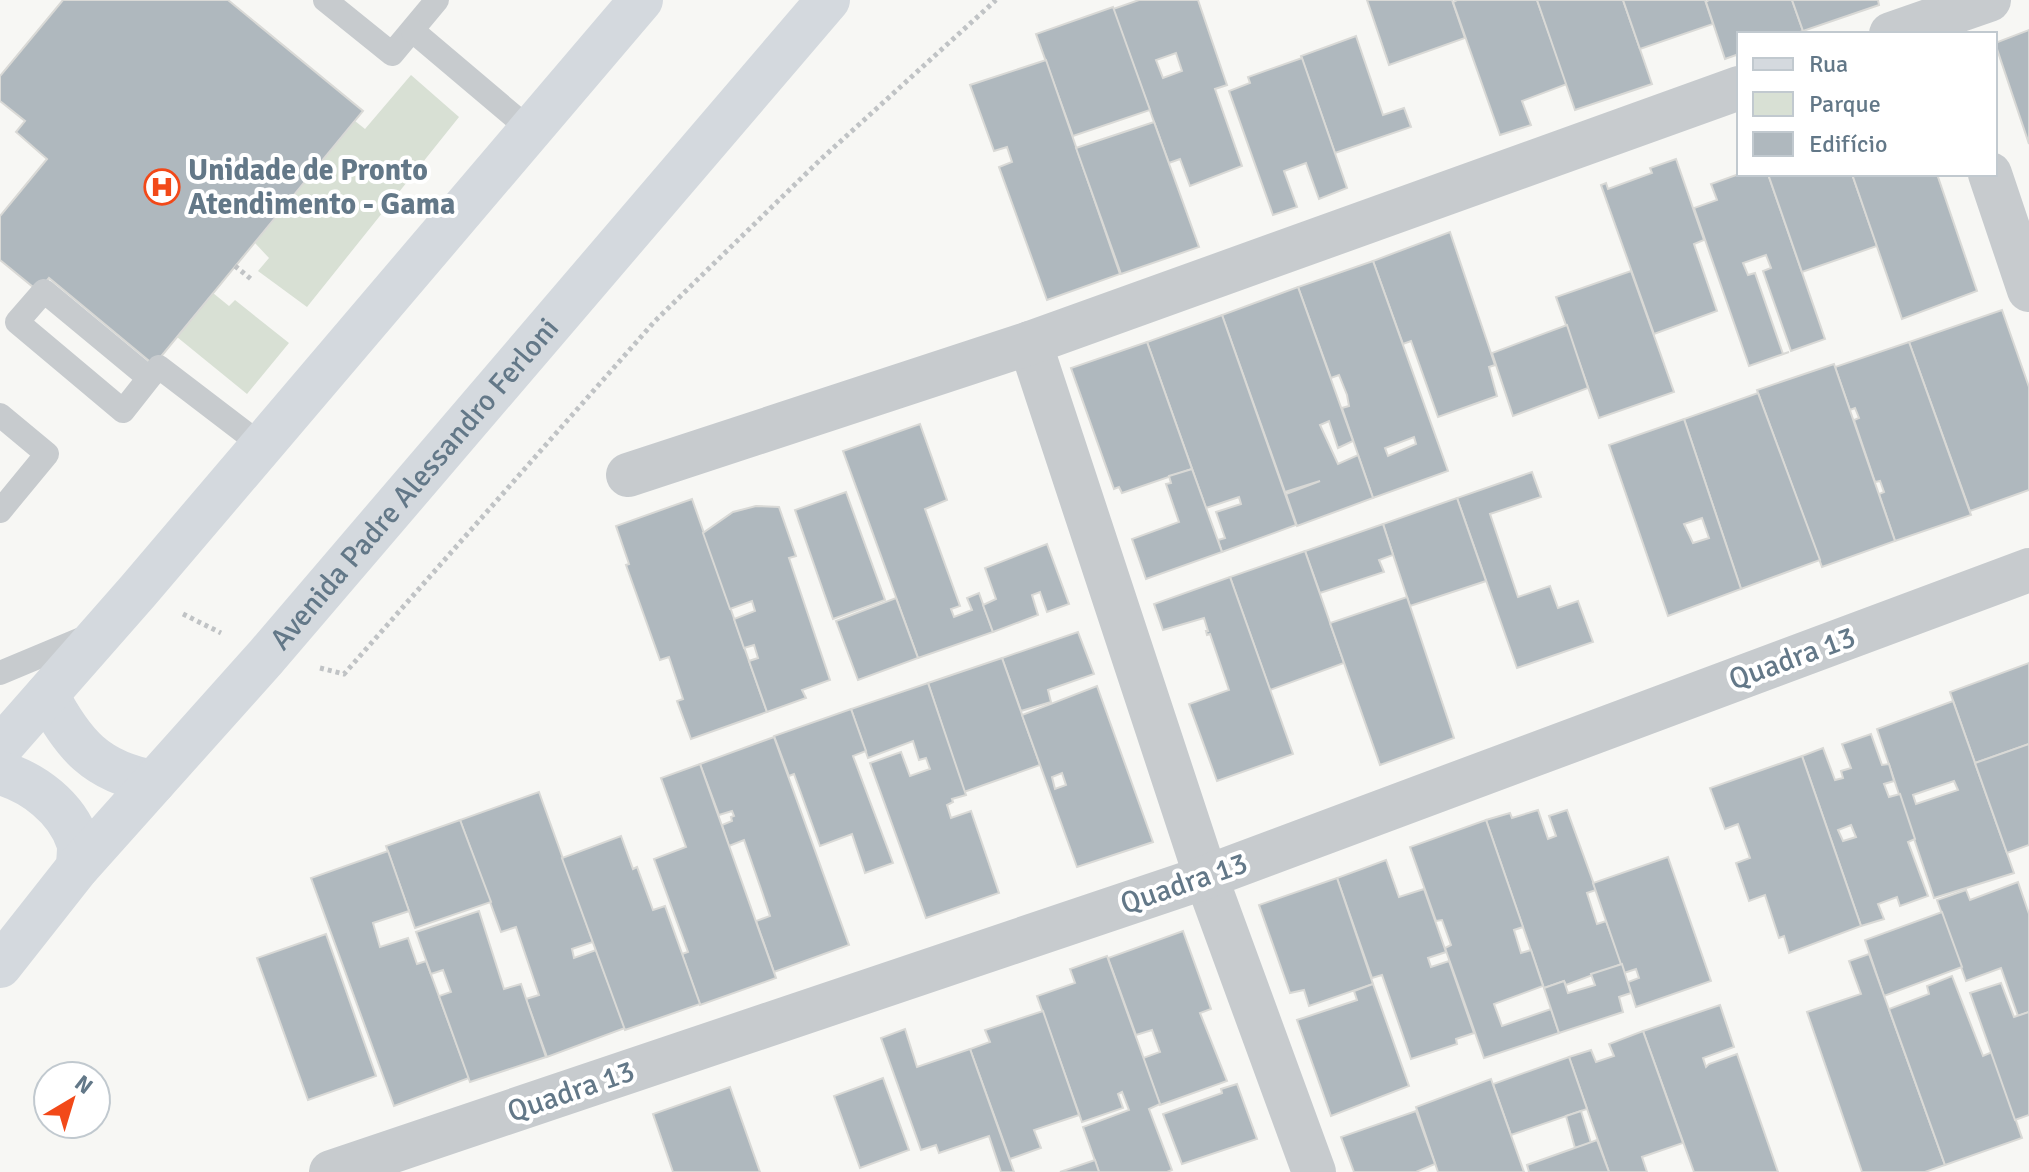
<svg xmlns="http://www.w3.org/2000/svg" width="2029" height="1172" font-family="Signika,sans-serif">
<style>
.green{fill:#d8e0d4}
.building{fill:#afb8be;stroke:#d9d9d6;stroke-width:2;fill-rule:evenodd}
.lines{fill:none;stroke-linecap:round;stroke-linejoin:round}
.path{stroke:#c0c3c5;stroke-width:5;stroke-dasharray:4 4;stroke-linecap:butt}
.lane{stroke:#c7cbce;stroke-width:24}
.street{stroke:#c7cbce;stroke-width:44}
.secondary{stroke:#d4d9de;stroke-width:44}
.labels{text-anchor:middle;stroke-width:8;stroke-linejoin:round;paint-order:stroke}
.poi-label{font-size:30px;font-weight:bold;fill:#637888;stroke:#fff;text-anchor:start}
.street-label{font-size:30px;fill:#637888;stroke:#fff}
</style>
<rect width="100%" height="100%" fill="#f7f7f4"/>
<g class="green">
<path d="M411 75 459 117 307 307 258 271 269 258 255 243 355 121 365 129Z"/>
<path d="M213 293 229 306 235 300 289 343 247 394 177 337Z"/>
</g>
<g class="building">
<path d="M63 0H228L363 111 154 365 49 278 38 291 0 260V216L47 159 16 132 25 121 0 101V76Z"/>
<path d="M1139 0H1198L1227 85 1215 89 1242 166 1190 186 1180 159 1169 163 1113 9ZM1176 53 1182 71 1163 78 1156 60Z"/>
<path d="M1367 0H1452L1465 38 1389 65Z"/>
<path d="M1457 0H1537L1567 84 1522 101 1531 125 1500 135 1453 2Z"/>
<path d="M1537 0H1623L1652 84 1575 110Z"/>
<path d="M1623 0H1705L1713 24 1640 49Z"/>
<path d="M1709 0H1792L1803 31 1795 34H1739V54L1725 59 1706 2Z"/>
<path d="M1792 0H1878L1879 5 1803 31Z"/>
<path d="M1113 7 1150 110 1073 136 1036 34Z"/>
<path d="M2029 30V144L1995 43Z"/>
<path d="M1356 36 1383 115 1404 108 1411 127 1335 153 1301 56Z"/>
<path d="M1302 58 1347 188 1319 199 1306 163 1284 171 1297 207 1273 215 1229 91 1250 83 1248 77Z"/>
<path d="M1046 60 1120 274 1047 300 999 167 1012 162 1007 147 994 151 970 85Z"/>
<path d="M1154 122 1199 247 1121 274 1076 148Z"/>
<path d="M1676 159 1704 240 1694 244 1717 311 1654 334 1601 185 1606 183 1608 189 1652 173 1650 168Z"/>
<path d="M1739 174H1768L1825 339 1791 351 1763 271 1771 268 1766 255 1743 263 1748 275 1755 273 1783 354 1789 352 1749 366 1694 208 1717 200 1711 184Z"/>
<path d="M1768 174H1852L1877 246 1802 272Z"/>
<path d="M1852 174H1937L1977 291 1902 319Z"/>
<path d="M1450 232 1495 365 1489 367 1497 396 1438 417 1411 341 1403 344 1373 261Z"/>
<path d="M1373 261 1448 471 1373 498 1342 408 1349 406 1347 395 1339 375 1331 378 1298 287ZM1414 437 1416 444 1388 456 1385 448Z"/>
<path d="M1631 271 1674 392 1599 418 1556 297Z"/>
<path d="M1298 287 1353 441 1338 448 1329 421 1320 425 1338 464 1358 455 1373 498 1297 526 1286 494 1320 481 1285 492 1222 315Z"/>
<path d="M2002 310 2029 387V490L1970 511 1909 342Z"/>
<path d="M1222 315 1296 525 1222 552 1218 540 1225 538 1216 512 1241 504 1239 497 1206 508 1147 342Z"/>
<path d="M1567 325 1588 388 1513 416 1492 353Z"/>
<path d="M1147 342 1192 469 1122 493 1119 487 1114 489 1071 368Z"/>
<path d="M1909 342 1971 515 1895 541 1879 494 1884 492 1880 481 1875 482 1854 420 1859 418 1855 408 1850 410 1835 367Z"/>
<path d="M1834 364 1895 541 1822 567 1757 390Z"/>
<path d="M1758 393 1820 560 1741 589 1684 419Z"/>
<path d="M1684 419 1741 589 1668 616 1609 445ZM1702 518 1709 538 1693 543 1684 524Z"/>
<path d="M920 424 947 500 925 509 960 606 951 609 954 617 972 610 967 598 979 593 993 632 918 658 843 451Z"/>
<path d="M1192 469 1222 552 1146 579 1132 539 1179 522 1166 484 1171 483 1169 476Z"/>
<path d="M1532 472 1541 497 1490 514 1518 597 1550 586 1558 608 1578 601 1593 642 1517 668 1457 498Z"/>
<path d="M846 492 885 600 833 619 795 510Z"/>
<path d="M1457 498 1486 581 1410 606 1383 524Z"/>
<path d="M692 499 767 712 691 739 677 701 683 699 669 657 660 660 626 565 629 564 616 526Z"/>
<path d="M756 506 779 507 796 556 789 558 830 680 802 690 806 698 767 712 749 661 758 658 754 645 744 648 734 619 755 611 752 601 730 609 703 533 733 512Z"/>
<path d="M1383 524 1393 555 1379 560 1384 572 1320 593 1305 551Z"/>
<path d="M1047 544 1069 604 1047 612 1040 592 1032 595 1038 615 993 632 983 605 996 599 985 568Z"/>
<path d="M1305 551 1344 663 1270 690 1230 577Z"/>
<path d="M1230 577 1293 754 1217 781 1189 704 1229 690 1210 634 1207 635 1206 631H1208L1204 618 1163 630 1154 604Z"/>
<path d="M1407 597 1454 738 1380 765 1330 623Z"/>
<path d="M896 598 918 658 858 680 836 621Z"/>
<path d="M1078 632 1094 674 1048 690 1051 702 1021 711 1002 658Z"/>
<path d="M1002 658 1040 765 964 792 928 683Z"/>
<path d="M2029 663V744L1975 763 1950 692Z"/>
<path d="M928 683 966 795 952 799 953 802 947 805 951 818 971 811 999 893 926 918 870 763 901 752 910 776 930 769 926 758 919 760 913 741 868 758 851 709Z"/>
<path d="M1097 686 1153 842 1077 867 1022 715ZM1062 773 1066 785 1055 789 1052 777Z"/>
<path d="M1953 701 2014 873 1934 898 1877 729ZM1954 781 1958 790 1916 804 1913 795Z"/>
<path d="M851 709 866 751 853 756 893 863 865 873 852 834 820 846 794 774 789 776 774 736Z"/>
<path d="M1871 734 1882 765 1889 764 1894 781 1884 784 1889 797 1900 794 1915 839 1908 842 1928 896 1900 906 1897 897 1878 904 1884 919 1861 926 1802 756 1823 748 1835 780 1843 778 1841 771 1851 768 1842 744ZM1851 825 1856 837 1843 841 1838 830Z"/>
<path d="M774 737 849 945 774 972 756 921 770 916 762 892 744 840 729 846 722 825 732 821 731 817 734 816 732 811 719 815 700 764Z"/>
<path d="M2029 744V845L2007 853 1975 763Z"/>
<path d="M1802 756 1861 926 1789 953 1784 936 1779 938 1765 895 1749 901 1736 863 1750 858 1738 824 1725 829 1710 788Z"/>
<path d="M700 764 776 978 700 1005 682 954 688 952 654 859 686 847 661 778Z"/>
<path d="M539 792 593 942 572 949 574 958 596 950 625 1028 547 1057 526 999 539 995 516 927 501 932 460 820Z"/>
<path d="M1538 810 1548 839 1556 836 1549 816 1567 810 1596 890 1587 893 1597 924 1606 921 1622 964 1566 985 1564 981 1544 988 1486 820 1510 813 1512 818Z"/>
<path d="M460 820 491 902 415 928 386 846Z"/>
<path d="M1486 820 1523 927 1514 930 1521 953 1531 950 1543 986 1494 1004 1502 1026 1551 1009 1559 1033 1484 1058 1445 948 1451 945 1442 920 1436 921 1410 847Z"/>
<path d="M621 836 633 869 637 867 653 910 665 906 700 1004 625 1030 562 858Z"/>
<path d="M388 851 409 911 373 923 380 947 408 938 417 964 426 961 469 1078 394 1106 311 878Z"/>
<path d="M1668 857 1711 981 1636 1007 1628 982 1639 978 1636 969 1624 973 1593 883Z"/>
<path d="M1386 860 1399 897 1424 889 1446 952 1428 958 1431 967 1449 961 1474 1033 1456 1039 1457 1044 1411 1059 1382 975 1372 978 1337 878Z"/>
<path d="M1337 878 1373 984 1309 1006 1304 990 1290 993 1259 905Z"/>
<path d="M2018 882 2029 914V1012L2018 1016 2001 968 1966 981 1937 900 1966 890 1970 900Z"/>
<path d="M479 911 504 989 521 984 546 1057 470 1082 439 996 451 992 443 970 431 974 416 932Z"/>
<path d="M1942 912 1962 967 1884 996 1865 940Z"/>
<path d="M1183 931 1211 1009 1200 1013 1227 1081 1160 1105 1143 1058 1160 1052 1152 1030 1136 1035 1108 958Z"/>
<path d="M326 934 376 1076 308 1100 257 958Z"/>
<path d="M1869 954 1945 1165 1925 1172H1862L1807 1012 1861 994 1849 961Z"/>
<path d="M1107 956 1160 1104 1149 1109 1172 1170 1167 1172H1099L1083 1127 1129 1110 1122 1092 1118 1094 1123 1108 1082 1122 1037 996 1075 983 1070 969Z"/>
<path d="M1622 964 1631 993 1619 997 1623 1012 1559 1033 1544 988 1564 981 1568 993 1595 985 1591 974Z"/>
<path d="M1952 976 1983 1056 1992 1052 2022 1138 1945 1165 1889 1009 1929 994 1927 986Z"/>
<path d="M2001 983 2014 1017 2029 1012V1115L2015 1120 1970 993Z"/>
<path d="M1373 984 1409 1086 1331 1116 1297 1020 1357 1000 1354 991Z"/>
<path d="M1720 1005 1734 1047 1703 1058 1706 1067 1709 1064 1737 1054 1778 1172H1694L1643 1031Z"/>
<path d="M1043 1011 1079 1115 1034 1130 1041 1148 1010 1159 970 1049 990 1042 985 1030Z"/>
<path d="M905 1029 917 1067 970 1049 1014 1172H1001L989 1136 939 1153 936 1145 921 1150 881 1038Z"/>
<path d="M1643 1031 1683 1143 1642 1157 1647 1172H1609L1569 1057 1591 1050 1596 1062 1614 1056 1609 1044Z"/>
<path d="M1569 1057 1587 1109 1511 1135 1493 1084Z"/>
<path d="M883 1078 909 1150 860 1168 834 1096Z"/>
<path d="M1491 1079 1524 1172H1438L1416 1107Z"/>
<path d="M1237 1084 1257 1139 1182 1164 1163 1114 1222 1093 1221 1089Z"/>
<path d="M730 1087 760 1172H673L653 1114Z"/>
<path d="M1416 1111 1435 1164 1416 1172H1354L1341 1137Z"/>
<path d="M1581 1111 1591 1143 1575 1148 1566 1116Z"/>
<path d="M1597 1140 1609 1172H1529L1527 1165Z"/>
<path d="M1095 1160 1099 1172H1060Z"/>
</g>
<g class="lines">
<g class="path">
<path d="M235 266 251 279"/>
<path d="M183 614 221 633"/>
<path d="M320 668 344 674 655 321 820 160 996 0"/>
</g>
<g class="lane">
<path d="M325 0 392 54 437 0"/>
<path d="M413 31 530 130"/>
<path d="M149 378 123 411 17 322 44 291 149 378 159 367 261 445"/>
<path d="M0 415 47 454 0 511"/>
<path d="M0 673 86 637"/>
</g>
<g class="street">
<path d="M1891 34 1989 0"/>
<path d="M1990 174 2029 290"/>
<path d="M1030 343 1206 877 1314 1172"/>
<path d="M628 475 1030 343 1739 88"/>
<path d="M331 1172 1206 877 2029 570"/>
</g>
<g class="secondary">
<path d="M47 695C73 744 96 772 154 782"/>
<path d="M0 748 138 591 641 0"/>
<path d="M0 773C33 782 67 808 78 842 80 849 78 859 78 867"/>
<path id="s1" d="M0 966 78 867 266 657 828 0"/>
</g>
</g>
<defs>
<symbol id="hospital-ring" viewBox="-11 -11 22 22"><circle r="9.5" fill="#fff" stroke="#f24919" stroke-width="1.5"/><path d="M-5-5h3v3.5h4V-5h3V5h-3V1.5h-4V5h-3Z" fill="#f24919"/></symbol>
</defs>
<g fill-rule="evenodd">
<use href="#hospital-ring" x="142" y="167" width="40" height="40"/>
</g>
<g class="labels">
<g class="poi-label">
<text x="188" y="180">Unidade de Pronto<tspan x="188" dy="34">Atendimento - Gama</tspan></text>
</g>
<g class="street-label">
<text dy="10" stroke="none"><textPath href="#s1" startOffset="636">Avenida Padre Alessandro Ferloni</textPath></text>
<text transform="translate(1792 658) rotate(-20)" y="10">Quadra 13</text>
<text transform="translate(1184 883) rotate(-19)" y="10">Quadra 13</text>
<text transform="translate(571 1091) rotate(-19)" y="10">Quadra 13</text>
</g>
</g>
<rect x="1737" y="32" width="260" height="144" fill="#ffffff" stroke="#c1c9cf" stroke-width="2"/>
<rect x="1753" y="58" width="40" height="12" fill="#d4d9de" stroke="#c1c9cf" stroke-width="2"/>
<text x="1809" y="72" font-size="24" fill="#637888">Rua</text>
<rect x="1753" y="92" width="40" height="24" fill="#d8e0d4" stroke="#c1c9cf" stroke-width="2"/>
<text x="1809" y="112" font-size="24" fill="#637888">Parque</text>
<rect x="1753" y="132" width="40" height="24" fill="#afb8be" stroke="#c1c9cf" stroke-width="2"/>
<text x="1809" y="152" font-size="24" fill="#637888">Edifício</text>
<g transform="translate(72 1100) rotate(38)"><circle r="38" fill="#ffffff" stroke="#c1c9cf" stroke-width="2"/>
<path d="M0-6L14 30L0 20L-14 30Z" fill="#f24919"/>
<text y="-12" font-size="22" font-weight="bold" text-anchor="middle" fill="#637888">N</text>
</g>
</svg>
